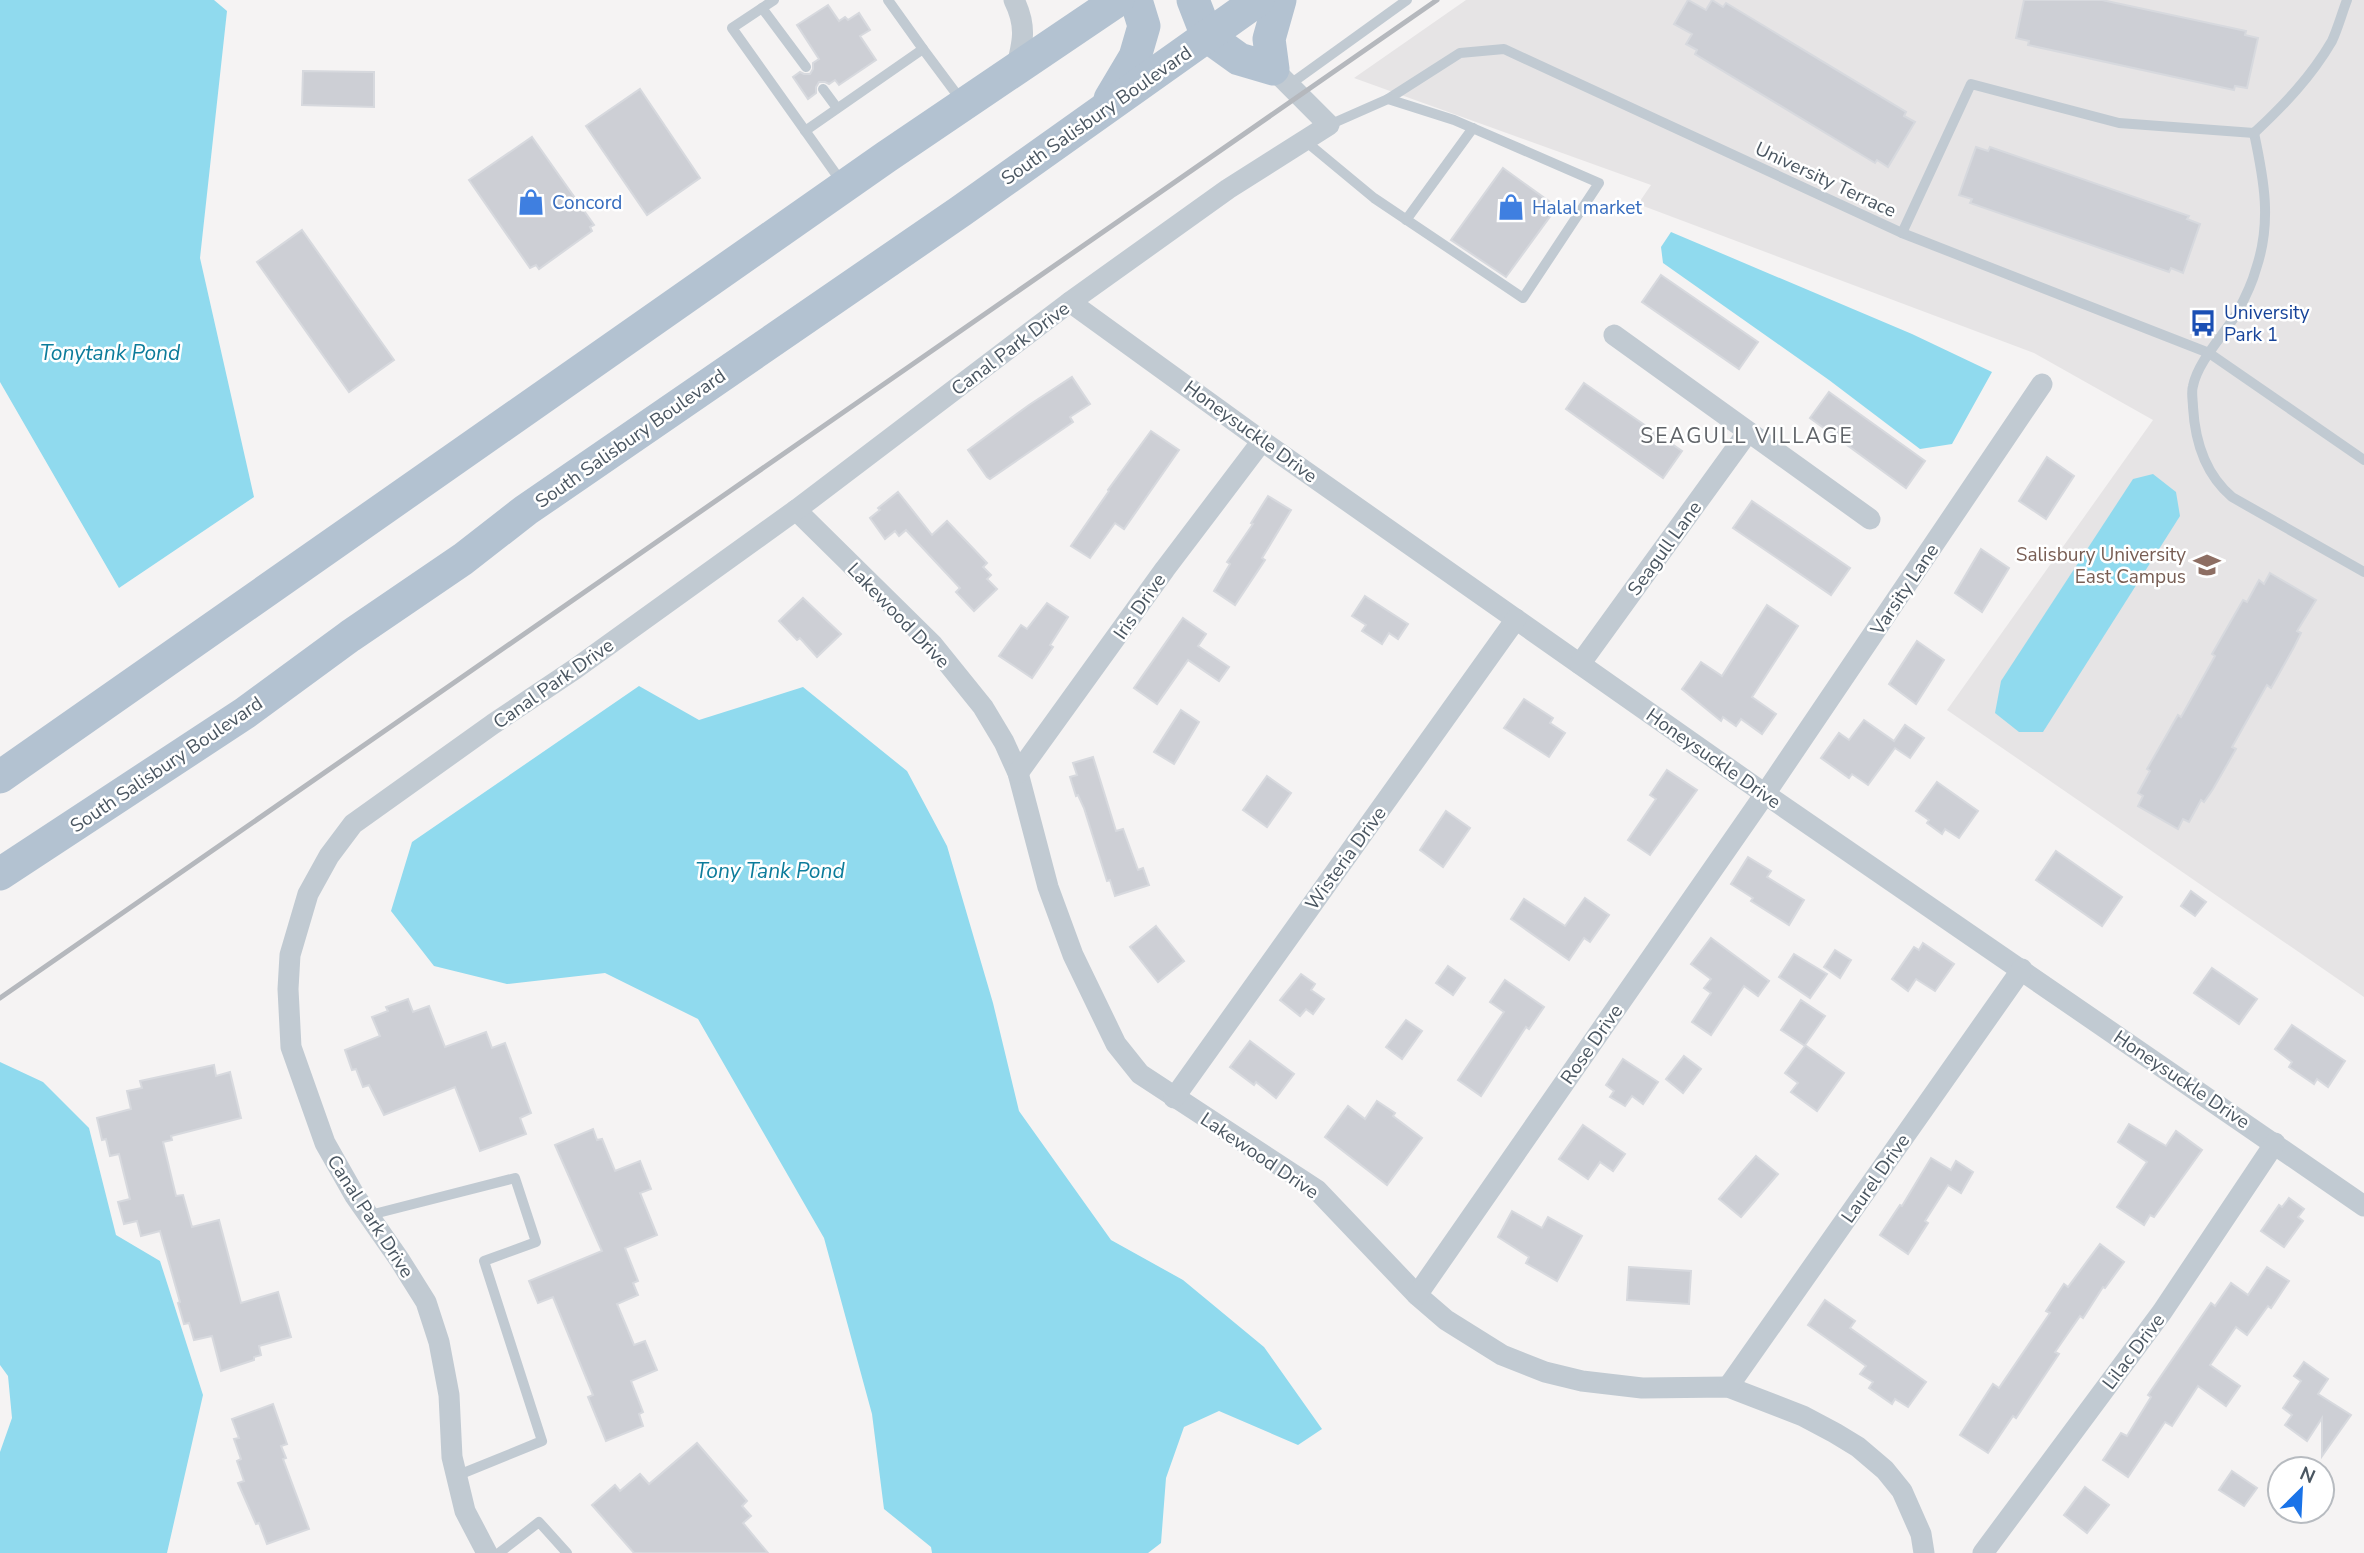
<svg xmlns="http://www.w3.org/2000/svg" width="2364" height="1553" font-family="'Nunito Sans',sans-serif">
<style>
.education{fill:#e6e4e5}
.water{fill:#90daee}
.building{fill:#cdcfd5;stroke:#d7d9de;stroke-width:2}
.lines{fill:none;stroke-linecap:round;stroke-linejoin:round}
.lane{stroke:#c1cad2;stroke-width:10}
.street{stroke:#c1cad2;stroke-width:21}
.primary{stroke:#b3c2d1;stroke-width:33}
.rail{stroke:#b5b8bd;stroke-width:5}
.labels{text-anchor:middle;stroke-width:5;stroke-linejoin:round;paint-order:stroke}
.street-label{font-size:19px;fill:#4a5661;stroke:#fff}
.shop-label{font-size:19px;fill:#366cbe;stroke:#fff;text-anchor:start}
.transit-label{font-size:19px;fill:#164399;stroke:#fff;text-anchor:start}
.education-label{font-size:19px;fill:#785e54;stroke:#fff;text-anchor:end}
.water-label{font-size:21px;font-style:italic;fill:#0c7c9b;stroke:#fff}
.neighbourhood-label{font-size:21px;letter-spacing:2px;fill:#5f6368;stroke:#fff}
</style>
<rect width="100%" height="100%" fill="#f5f3f3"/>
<path class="education" d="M1466 0H2364V997L1947 710 2153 420 2034 353 1638 204 1651 185 1354 78Z"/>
<g class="water">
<path d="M0 0H214L227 11 200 258 254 497 119 588 0 382Z"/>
<path d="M1671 232 1912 334 1992 372 1952 444 1920 449 1829 380 1663 263 1661 247Z"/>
<path d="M2153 474 2176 492 2180 516 2043 732H2019L1995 713 2001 681 2133 479Z"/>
<path d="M639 686 699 720 803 687 907 771 947 846 993 1003 1019 1111 1111 1240 1183 1280 1264 1347 1322 1429 1298 1445 1219 1411 1184 1427 1166 1478 1161 1543 1148 1553H932L931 1547 884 1509 872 1414 824 1238 698 1019 605 973 507 984 434 966 391 911 412 842Z"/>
<path d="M0 1062 43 1082 89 1128 116 1235 160 1261 203 1395 167 1553H0V1452L12 1418 8 1376 0 1365Z"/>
</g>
<g class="building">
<path d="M1688 0 1706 10 1712 0 1723 7 1726 3 1906 112 1904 116 1915 122 1888 167 1877 160 1875 163 1695 54 1697 50 1686 44 1692 34 1674 24Z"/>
<path d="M2024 0H2102L2246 31 2245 35 2258 38 2247 88 2235 86 2234 90 2028 45 2029 41 2016 38Z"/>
<path d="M828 5 839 21 845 17 848 20 859 13 870 30 860 36 876 60 839 85 835 80 829 84 825 82H819L816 87V93L808 99 793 77 800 72 804 74H810L813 69V63L819 59 797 25Z"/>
<path d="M303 71 374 72V107L302 105Z"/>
<path d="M640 89 700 178 647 215 586 126Z"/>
<path d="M532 137 594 225 590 227 592 231 539 269 536 265 530 268 469 180Z"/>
<path d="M1976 147 1988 151 1990 147 2189 216 2187 219 2200 224 2183 273 2171 268 2169 272 1970 203 1972 199 1959 195Z"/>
<path d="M1503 168 1557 207 1506 277 1451 240Z"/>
<path d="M302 230 394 360 349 392 257 262Z"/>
<path d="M1661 275 1758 342 1739 369 1642 302Z"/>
<path d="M1072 377 1090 404 1070 417 1073 422 990 479 987 477 968 450 1029 405Z"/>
<path d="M1584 383 1682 451 1663 478 1566 409Z"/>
<path d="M1829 392 1925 461 1906 488 1810 418Z"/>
<path d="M1151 431 1179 450 1124 529 1115 523 1090 558 1071 546 1109 491 1108 490Z"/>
<path d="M2047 457 2074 476 2046 519 2019 501Z"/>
<path d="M898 492 932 535 947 521 987 563 983 567 991 575 987 579 997 589 974 611 956 592 960 588 906 530 899 536 895 531 885 539 870 518 880 510 878 508Z"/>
<path d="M1268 496 1291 510 1262 558 1265 560 1235 605 1214 591 1230 564 1227 562 1253 524 1251 523Z"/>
<path d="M1752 501 1850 568 1831 595 1733 528Z"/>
<path d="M1981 549 2009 568 1982 612 1955 593Z"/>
<path d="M2270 573 2316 600 2297 631 2301 633 2294 647 2271 688 2267 685 2232 747 2236 749 2213 789 2204 802 2201 800 2189 822 2183 819 2178 829 2138 806 2143 796 2138 793 2150 771 2147 769 2178 715 2181 717 2215 656 2212 654 2243 600 2247 602 2259 580 2264 584Z"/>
<path d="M1365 596 1408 624 1398 639 1389 633 1382 644 1362 631 1366 625 1352 616Z"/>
<path d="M803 598 841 634 817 657 800 638 797 640 779 621Z"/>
<path d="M1047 603 1068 617 1050 645 1053 647 1032 678 999 656 1021 625 1027 629Z"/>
<path d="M1767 605 1798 626 1752 697 1776 714 1762 734 1741 719 1736 726 1723 717 1721 721 1682 689 1701 662 1722 676Z"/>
<path d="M1183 618 1206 634 1198 646 1229 667 1219 681 1188 660 1157 704 1134 688Z"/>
<path d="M1917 641 1944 660 1916 704 1889 684Z"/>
<path d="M1524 699 1553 718 1550 723 1565 733 1549 757 1504 728Z"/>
<path d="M1181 710 1199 722 1174 764 1154 752Z"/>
<path d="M1864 720 1894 741 1905 725 1924 738 1910 758 1895 748 1868 785 1852 774 1849 778 1821 758 1839 733 1849 740Z"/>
<path d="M1093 757 1116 831 1123 829 1138 870 1143 868 1149 885 1115 896 1110 880 1107 881 1084 808 1078 795 1076 796 1070 777 1077 775 1073 763Z"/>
<path d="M1667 770 1697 790 1650 855 1628 840 1656 799 1650 795Z"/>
<path d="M1267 776 1291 793 1267 827 1243 810Z"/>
<path d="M1937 782 1978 811 1959 838 1945 829 1942 834 1927 823 1929 820 1916 811Z"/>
<path d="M1446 811 1470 828 1443 867 1420 850Z"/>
<path d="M2056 851 2122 897 2102 926 2036 880Z"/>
<path d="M1748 857 1771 871 1767 877 1804 900 1789 925 1751 901 1753 898 1731 884Z"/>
<path d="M2191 891 2206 902 2195 916 2181 906Z"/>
<path d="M1585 898 1609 915 1590 942 1584 938 1569 960 1511 919 1524 899 1565 926Z"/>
<path d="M1156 926 1184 961 1158 982 1130 947Z"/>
<path d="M1711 938 1769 981 1758 996 1744 986 1711 1035 1692 1022 1711 993 1704 988 1711 979 1691 964Z"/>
<path d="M1923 943 1954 964 1935 991 1916 979 1908 991 1892 979 1914 947 1919 950Z"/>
<path d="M1835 950 1851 960 1840 978 1824 967Z"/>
<path d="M1794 954 1827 974 1810 998 1779 977Z"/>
<path d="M1448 966 1465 978 1453 995 1436 983Z"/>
<path d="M2212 968 2257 999 2239 1024 2194 993Z"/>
<path d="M1301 974 1315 984 1311 990 1324 999 1313 1014 1306 1009 1300 1016 1280 1000Z"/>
<path d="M1505 980 1544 1007 1529 1029 1526 1027 1481 1096 1458 1080 1504 1012 1490 1002Z"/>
<path d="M408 999 413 1012 429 1006 445 1047 486 1032 492 1048 505 1043 531 1113 520 1118 526 1134 480 1151 455 1087 384 1115 369 1085 363 1087 356 1069 352 1070 345 1050 380 1036 372 1017 388 1011 386 1007Z"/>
<path d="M1801 1000 1825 1016 1805 1045 1844 1073 1817 1111 1791 1092 1798 1083 1785 1073 1805 1046 1781 1030Z"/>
<path d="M1406 1020 1422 1031 1402 1059 1386 1047Z"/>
<path d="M2292 1025 2345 1061 2328 1087 2317 1079 2314 1084 2289 1067 2292 1062 2275 1049Z"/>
<path d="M1250 1041 1294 1074 1276 1098 1256 1082 1254 1085 1230 1067Z"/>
<path d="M1684 1056 1701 1069 1683 1093 1666 1079Z"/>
<path d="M1623 1059 1658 1082 1643 1104 1632 1096 1625 1106 1610 1097 1614 1091 1606 1085Z"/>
<path d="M214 1065 216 1076 230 1072 241 1118 171 1136 172 1140 163 1142 176 1196 183 1195 192 1227 219 1220 241 1303 278 1292 291 1337 259 1346 261 1355 254 1357V1360L221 1371 212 1336 194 1340 189 1323 184 1324 178 1303 180 1302 160 1231 141 1236 137 1221 124 1224 118 1202 130 1199 119 1154 110 1156 106 1139 102 1140 97 1118 131 1109 127 1091 142 1088 140 1081Z"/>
<path d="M1377 1101 1395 1113 1393 1116 1422 1138 1387 1185 1325 1137 1348 1106 1365 1119Z"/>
<path d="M2129 1124 2166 1146 2176 1131 2202 1150 2154 1217 2150 1215 2144 1225 2117 1207 2147 1162 2118 1142Z"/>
<path d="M1583 1125 1625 1154 1613 1171 1600 1162 1588 1179 1559 1159Z"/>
<path d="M593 1129 597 1140 602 1139 615 1171 640 1161 651 1189 640 1193 657 1235 625 1248 638 1281 633 1283 638 1295 617 1304 634 1345 645 1341 657 1370 631 1381 643 1412 639 1414 643 1426 606 1441 588 1397 593 1395 553 1297 538 1303 529 1281 602 1251 555 1145Z"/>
<path d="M1756 1156 1778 1174 1741 1217 1719 1199Z"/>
<path d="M1931 1158 1951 1170 1956 1161 1973 1172 1961 1193 1948 1185 1925 1221 1928 1223 1908 1254 1880 1235 1900 1205 1902 1206Z"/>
<path d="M2289 1198 2304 1209 2298 1217 2303 1221 2284 1247 2261 1231 2279 1205 2282 1207Z"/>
<path d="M1512 1211 1542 1228 1548 1217 1582 1236 1557 1281 1526 1263 1529 1257 1498 1237Z"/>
<path d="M2100 1244 2124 1262 2105 1288 2103 1287 2083 1318 2080 1316 2055 1352 2059 1354 2016 1418 2013 1416 1988 1453 1960 1435 1993 1384 1999 1388 2050 1313 2046 1311 2064 1284 2068 1287Z"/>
<path d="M1629 1267 1691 1271 1689 1304 1627 1300Z"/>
<path d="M2267 1267 2289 1281 2271 1308 2268 1306 2247 1335 2236 1327 2210 1365 2240 1386 2226 1406 2198 1386 2172 1426 2165 1422 2128 1477 2103 1460 2121 1433 2127 1436 2151 1397 2148 1395 2211 1303 2215 1306 2231 1283 2248 1295Z"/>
<path d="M1825 1300 1855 1321 1850 1328 1926 1382 1908 1407 1895 1399 1892 1404 1869 1388 1873 1382 1860 1374 1866 1366 1808 1325Z"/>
<path d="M2304 1362 2328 1379 2318 1394 2351 1415 2322 1456V1418L2307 1441 2285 1425 2292 1415 2283 1408 2301 1381 2294 1376Z"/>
<path d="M273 1404 287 1444 281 1446 286 1458 283 1459 309 1529 267 1544 259 1523 256 1524 238 1483 244 1481 237 1461 241 1459 234 1439 239 1438 232 1419Z"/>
<path d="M697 1443 747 1501 742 1506 751 1516 743 1523 768 1553H634L592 1505 615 1485 620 1491 640 1474 649 1484Z"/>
<path d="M2232 1471 2257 1488 2244 1506 2219 1490Z"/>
<path d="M2085 1487 2109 1505 2087 1533 2064 1515Z"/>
</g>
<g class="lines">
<g class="lane">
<path d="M774 0 732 28 843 184"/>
<path d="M762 8 806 67"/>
<path d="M923 49 961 100"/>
<path d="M1289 85 1407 0"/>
<path d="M823 89 837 108"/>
<path d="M1329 125 1388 99 1460 53 1504 49 1902 233 2209 353 2364 460"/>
<path d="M805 131 923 49 888 0"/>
<path d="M2254 133C2264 180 2272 222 2256 269 2252 284 2244 300 2237 313 2224 335 2198 361 2193 386 2191 392 2193 401 2193 407 2195 442 2205 474 2232 497L2364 572"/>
<path d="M1304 140 1374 198 1523 298 1599 183 1454 120 1388 99"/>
<path d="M1406 220 1473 128"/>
<path d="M1902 233 1971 84 2119 123 2254 133C2284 105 2311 77 2332 41 2338 28 2342 13 2347 0"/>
<path d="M370 1215 515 1178 536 1242 484 1261 542 1441 456 1476"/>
<path d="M499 1553 539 1522 567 1553"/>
</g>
<g class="street">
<path d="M1014 0C1027 26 1023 42 1016 69"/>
<path d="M1070 302 1262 441 1765 794 2364 1206"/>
<path d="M1614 335 1870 519"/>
<path d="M796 510 933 645 983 707 1004 742 1018 773 1048 887 1073 955 1116 1044 1140 1074 1317 1190 1417 1295 1446 1320 1502 1355 1545 1372 1582 1381 1642 1388 1728 1387 1803 1416 1835 1433 1858 1447 1885 1470 1902 1491 1921 1534 1924 1553"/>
<path d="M1580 664 1748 432"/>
<path d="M1018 773 1165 569 1262 441"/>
<path d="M1174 1098 1516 619"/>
<path d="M1417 1295 1765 794 2042 384"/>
<path d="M1728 1387 2022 969"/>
<path d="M487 1553 465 1511 452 1457 449 1395 439 1342 426 1302 399 1259 355 1196 325 1143 291 1047 288 989 290 955 308 894 329 856 353 824 493 724 575 669 796 510 1070 302 1228 189 1329 125 1273 69"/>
<path d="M1983 1553 2162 1312 2275 1143"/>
</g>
<g class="primary">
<path d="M1193 0 1207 36 1239 59 1273 69 1269 39 1280 0"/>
<path d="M1110 99 1135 57 1144 26 1136 0"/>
<path d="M0 777 886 157 1118 0"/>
<path d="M0 874 245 713 350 636 463 559 526 510 961 211 1258 0"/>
</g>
<path class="rail" d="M0 998 1437 0"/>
</g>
<defs>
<symbol id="shop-bare" viewBox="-9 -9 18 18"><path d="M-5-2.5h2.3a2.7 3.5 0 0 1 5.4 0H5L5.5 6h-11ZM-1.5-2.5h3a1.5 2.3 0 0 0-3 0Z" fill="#3f7fe0" stroke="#fff" stroke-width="2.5" paint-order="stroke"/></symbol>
<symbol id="bus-bare" viewBox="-9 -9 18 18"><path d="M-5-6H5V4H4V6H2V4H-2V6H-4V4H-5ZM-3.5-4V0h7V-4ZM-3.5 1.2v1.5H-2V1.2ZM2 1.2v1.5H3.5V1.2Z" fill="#1a4fb4" stroke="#fff" stroke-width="2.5" paint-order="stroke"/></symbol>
<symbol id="university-bare" viewBox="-9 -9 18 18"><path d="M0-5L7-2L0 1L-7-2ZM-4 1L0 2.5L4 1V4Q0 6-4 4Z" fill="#8d6e63" stroke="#fff" stroke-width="2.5" paint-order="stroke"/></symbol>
</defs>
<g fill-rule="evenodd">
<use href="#shop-bare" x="512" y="183" width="38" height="38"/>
<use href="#shop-bare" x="1492" y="188" width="38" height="38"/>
<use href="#bus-bare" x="2184" y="304" width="38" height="38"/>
<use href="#university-bare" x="2188" y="546" width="38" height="38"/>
</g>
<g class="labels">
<g class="street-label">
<text transform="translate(1096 115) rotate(-35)" y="7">South Salisbury Boulevard</text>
<text transform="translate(1826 179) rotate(25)" y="7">University Terrace</text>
<text transform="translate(1010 348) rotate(-37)" y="7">Canal Park Drive</text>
<text transform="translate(1251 431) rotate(36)" y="7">Honeysuckle Drive</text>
<text transform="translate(630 438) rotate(-35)" y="7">South Salisbury Boulevard</text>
<text transform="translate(1664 548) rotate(-54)" y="7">Seagull Lane</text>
<text transform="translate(1904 589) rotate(-56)" y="7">Varsity Lane</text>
<text transform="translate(1139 606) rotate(-55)" y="7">Iris Drive</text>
<text transform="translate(899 615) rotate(46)" y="7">Lakewood Drive</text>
<text transform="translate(553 683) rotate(-35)" y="7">Canal Park Drive</text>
<text transform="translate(1714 758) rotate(35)" y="7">Honeysuckle Drive</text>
<text transform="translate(166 764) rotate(-34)" y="7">South Salisbury Boulevard</text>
<text transform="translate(1345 858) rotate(-54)" y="7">Wisteria Drive</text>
<text transform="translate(1591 1044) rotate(-55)" y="7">Rose Drive</text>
<text transform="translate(2182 1079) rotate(34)" y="7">Honeysuckle Drive</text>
<text transform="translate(1260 1155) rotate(34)" y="7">Lakewood Drive</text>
<text transform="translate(1875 1178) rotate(-55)" y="7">Laurel Drive</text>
<text transform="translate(371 1216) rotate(57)" y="7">Canal Park Drive</text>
<text transform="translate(2133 1351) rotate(-53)" y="7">Lilac Drive</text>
</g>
<g class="shop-label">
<text x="552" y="209">Concord</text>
<text x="1532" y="214">Halal market</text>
</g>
<g class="transit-label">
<text x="2224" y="319">University<tspan x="2224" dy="22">Park 1</tspan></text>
</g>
<g class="education-label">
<text x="2186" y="561">Salisbury University<tspan x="2186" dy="22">East Campus</tspan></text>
</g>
<g class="water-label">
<text x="110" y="360">Tonytank Pond</text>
<text x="770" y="878">Tony Tank Pond</text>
</g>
<g class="neighbourhood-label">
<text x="1747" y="443">SEAGULL VILLAGE</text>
</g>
</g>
<g transform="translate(2301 1490) rotate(24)"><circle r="33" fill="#ffffff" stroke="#b7bbc0" stroke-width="2"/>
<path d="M0-5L12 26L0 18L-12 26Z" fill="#1a73e8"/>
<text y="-10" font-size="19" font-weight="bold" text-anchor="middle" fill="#4a5661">N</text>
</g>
</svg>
